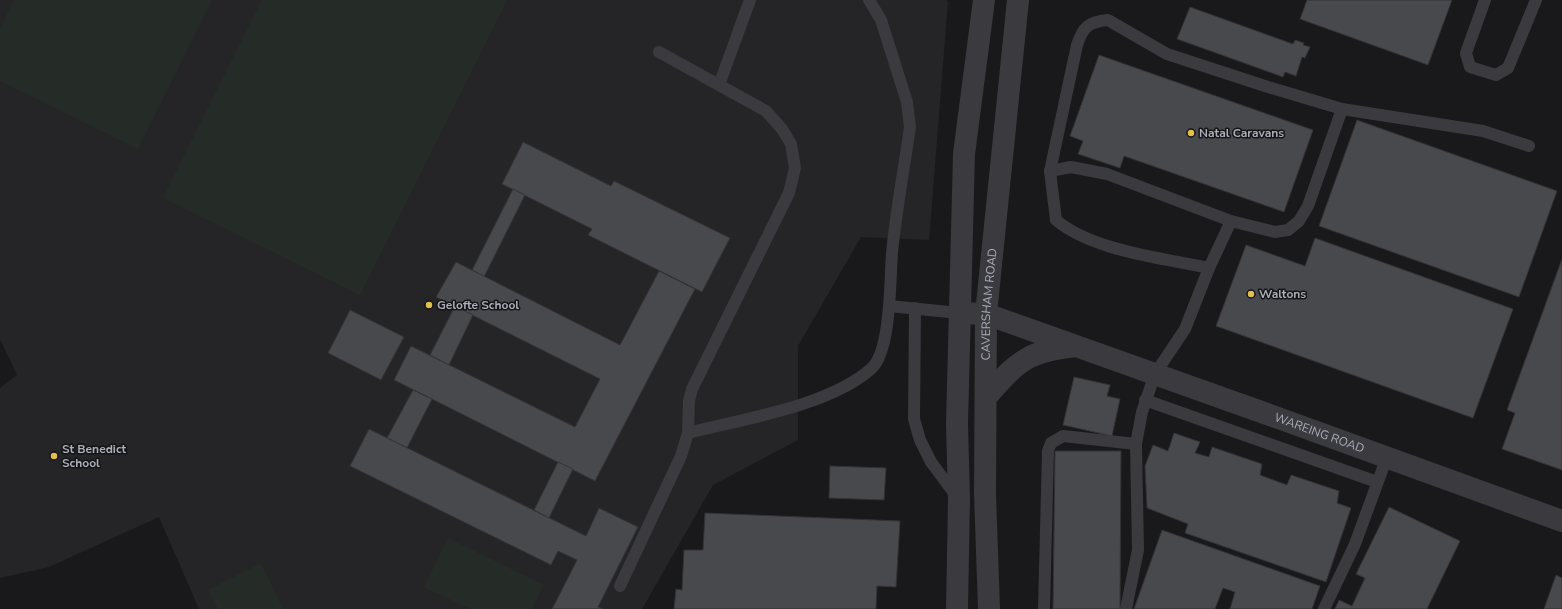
<svg xmlns="http://www.w3.org/2000/svg" width="1562" height="609" font-family="'Nunito Sans',sans-serif">
<style>
.built{fill:#252527}
.green{fill:#252c27}
.building{fill:#48494d;stroke:#333336}
.lines{fill:none;stroke-linecap:round;stroke-linejoin:round}
.service{stroke:#3a3a3f;stroke-width:12}
.minor{stroke:#3a3a3f;stroke-width:22}
.poi-dot{fill:#e1c04b;stroke:#141416;stroke-width:1.5}
.labels{text-anchor:middle;stroke-width:3;stroke-linejoin:round;paint-order:stroke}
.poi-label{font-size:12px;font-weight:bold;fill:#acafb9;stroke:#141416;text-anchor:start}
.street-label{font-size:12px;fill:#acafb9;stroke:#141416}
</style>
<rect width="100%" height="100%" fill="#19191b"/>
<path class="built" d="M0 0H946L948 2 929 240 861 237 798 346V440L713 485 642 609H199L159 517 49 567 0 578V388L17 375 0 339Z"/>
<g class="green">
<path d="M14 0H212L138 149 0 81V29Z"/>
<path d="M262 0H507L360 295 163 198Z"/>
<path d="M448 538 544 585 532 609H470L424 587Z"/>
<path d="M261 563 283 609H218L208 590Z"/>
</g>
<g class="building">
<path d="M1307 0H1452L1428 65 1300 19Z"/>
<path d="M1190 7 1293 44 1295 40 1304 43 1303 45 1310 47 1305 58 1302 57 1296 76 1285 72 1283 77 1177 39Z"/>
<path d="M1099 55 1313 130 1284 212 1124 156 1120 168 1078 154 1083 141 1070 136Z"/>
<path d="M1357 120 1557 191 1519 297 1319 226Z"/>
<path d="M523 142 611 186 614 181 730 238 702 292 588 235 592 229 502 184Z"/>
<path d="M513 189 525 195 484 277 472 270Z"/>
<path d="M1315 238 1513 309 1473 418 1216 326 1246 245 1305 266Z"/>
<path d="M1562 259V470L1502 449 1515 413 1507 410Z"/>
<path d="M456 262 620 345 659 271 695 289 595 481 394 380 411 346 575 427 600 379 436 297Z"/>
<path d="M455 306 473 315 449 365 430 355Z"/>
<path d="M350 310 404 337 381 380 328 353Z"/>
<path d="M1074 377 1110 385 1107 396 1120 399 1112 436 1063 425Z"/>
<path d="M413 390 432 399 407 448 387 438Z"/>
<path d="M369 429 586 536 599 508 638 527 598 607 603 609H552L577 560 558 551 551 565 350 466Z"/>
<path d="M1174 433 1200 442 1195 453 1209 457 1212 447 1262 464 1260 475 1287 485 1291 475 1339 491 1337 503 1351 508 1326 582 1185 533 1188 524 1147 508 1145 466 1153 445 1168 451Z"/>
<path d="M1055 451H1121L1120 609H1053Z"/>
<path d="M558 462 573 469 549 518 534 510Z"/>
<path d="M830 466 886 468 884 500 829 498Z"/>
<path d="M1389 507 1460 541 1427 609H1335L1339 600 1352 606 1365 578 1356 574Z"/>
<path d="M705 513 900 521 896 587 877 586 876 609H674L676 589 682 590 684 550H703Z"/>
<path d="M1162 530 1320 586 1312 609H1230L1235 592 1223 588 1215 609H1134Z"/>
<path d="M1556 575 1562 578V609H1544Z"/>
</g>
<g class="lines">
<g class="service">
<path d="M1485 0 1466 53 1470 67 1496 75 1508 68 1536 0"/>
<path d="M719 85 750 0"/>
<path d="M1050 171 1071 167 1107 174 1231 221 1275 232 1288 230 1299 221 1308 206 1342 109"/>
<path d="M1209 268C1162 258 1093 251 1056 220L1050 171 1077 45C1083 27 1088 22 1108 20L1167 54 1268 87 1342 109 1483 131 1529 146"/>
<path d="M889 306 959 313"/>
<path d="M915 308 914 419 920 440 931 462 957 497"/>
<path d="M1145 400 1377 482"/>
<path d="M688 433C743 419 830 406 872 368 891 350 890 279 892 253 896 211 904 169 910 127L907 102 881 20 869 0"/>
<path d="M620 586 681 456 688 433 689 401 692 389 789 193 795 168 791 144 782 129 766 111 659 52"/>
<path d="M1044 609 1048 451 1051 443 1063 436 1136 444"/>
<path d="M1126 609 1138 550 1136 444 1142 412 1155 374 1185 329 1209 268 1231 221"/>
<path d="M1324 609 1355 544 1387 457"/>
</g>
<g class="minor">
<path id="s1" d="M959 313 986 314 1281 419 1562 521"/>
<path d="M986 397C999 383 1012 366 1030 357 1043 350 1061 348 1075 346"/>
<path d="M957 609 959 499 957 424 964 154 984 0"/>
<path id="s2" d="M989 609 985 494 986 314 1018 0"/>
</g>
</g>
<g class="poi-dot">
<circle cx="1191" cy="133" r="4"/>
<circle cx="1251" cy="294" r="4"/>
<circle cx="429" cy="305" r="4"/>
<circle cx="54" cy="456" r="4"/>
</g>
<g class="labels">
<g class="poi-label">
<text x="1199" y="137">Natal Caravans</text>
<text x="1259" y="298">Waltons</text>
<text x="437" y="309">Gelofte School</text>
<text x="62" y="453">St Benedict<tspan x="62" dy="14">School</tspan></text>
</g>
<g class="street-label">
<text dy="4" stroke="none"><textPath href="#s2" startOffset="305">CAVERSHAM ROAD</textPath></text>
<text dy="4" stroke="none"><textPath href="#s1" startOffset="381">WAREING ROAD</textPath></text>
</g>
</g>
</svg>
